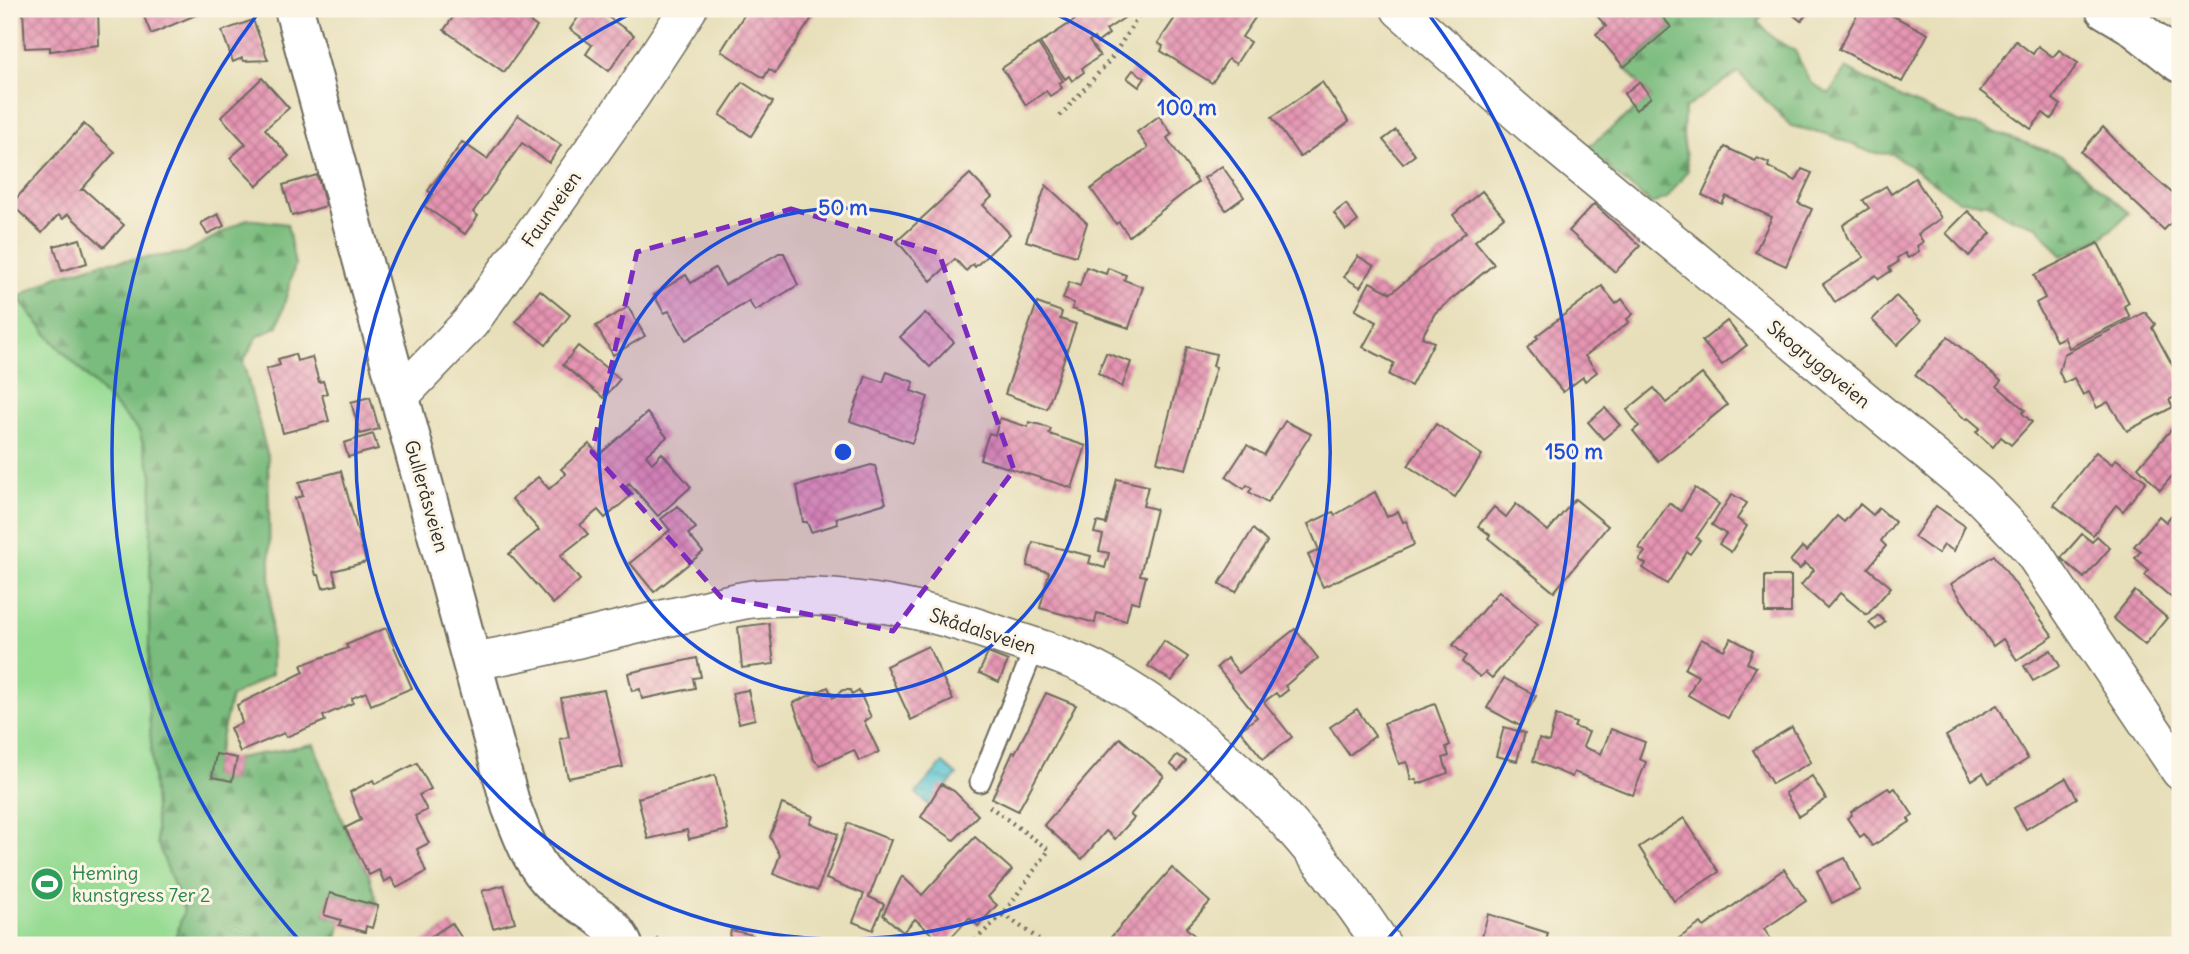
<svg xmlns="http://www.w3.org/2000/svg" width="2189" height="954" font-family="Delius,sans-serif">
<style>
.green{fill:#98dc94;stroke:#628460;stroke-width:2}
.forest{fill:url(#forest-firs);stroke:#527454;stroke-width:2}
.water{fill:url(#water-ripples);stroke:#42787e;stroke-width:2}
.building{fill:url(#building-cross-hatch)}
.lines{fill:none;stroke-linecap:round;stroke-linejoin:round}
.service-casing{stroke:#6d6a5d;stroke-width:23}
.minor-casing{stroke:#6d6a5d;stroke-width:40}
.tertiary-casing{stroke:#6d6a5d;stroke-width:42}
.secondary-casing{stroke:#6d6a5d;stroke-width:42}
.path{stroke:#6d6a5d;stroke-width:4.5;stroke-dasharray:2 5;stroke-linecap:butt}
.service{stroke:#fff;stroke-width:19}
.minor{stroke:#fff;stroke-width:37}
.tertiary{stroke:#fff;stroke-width:38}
.secondary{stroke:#fff;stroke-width:38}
.marked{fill:#7b2cbf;fill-opacity:0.2;stroke:#7b2cbf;stroke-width:5;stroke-dasharray:14 9;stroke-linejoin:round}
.ring{fill:none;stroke:#1d4ed8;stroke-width:3.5}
.labels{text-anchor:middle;stroke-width:6;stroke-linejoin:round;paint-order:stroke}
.street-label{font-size:19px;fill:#2b2b2b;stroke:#fcf5e5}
.leisure-label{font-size:19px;fill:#27864d;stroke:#fcf5e5;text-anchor:start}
.centre{fill:#1d4ed8;stroke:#fcf5e5;stroke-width:3.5}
.ring-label{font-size:21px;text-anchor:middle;font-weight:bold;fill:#1d4ed8;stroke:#fcf5e5;stroke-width:6;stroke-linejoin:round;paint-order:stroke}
</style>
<defs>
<pattern id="forest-firs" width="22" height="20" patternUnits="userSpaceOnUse" patternTransform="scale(1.75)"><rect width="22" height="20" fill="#7abc7e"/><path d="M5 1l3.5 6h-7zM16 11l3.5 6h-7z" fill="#649967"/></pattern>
<pattern id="water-ripples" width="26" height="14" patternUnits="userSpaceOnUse" patternTransform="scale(1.75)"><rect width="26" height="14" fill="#58c4d1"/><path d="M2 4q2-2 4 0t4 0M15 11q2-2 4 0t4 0" fill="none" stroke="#499faa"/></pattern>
<pattern id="building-cross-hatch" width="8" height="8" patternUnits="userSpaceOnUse" patternTransform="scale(1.75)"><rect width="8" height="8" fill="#e594b2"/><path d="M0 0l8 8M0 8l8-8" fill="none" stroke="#ba7991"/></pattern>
</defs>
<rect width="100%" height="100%" fill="#fcf5e5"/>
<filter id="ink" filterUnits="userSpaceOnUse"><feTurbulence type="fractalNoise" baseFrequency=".0143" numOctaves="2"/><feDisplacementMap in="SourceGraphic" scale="14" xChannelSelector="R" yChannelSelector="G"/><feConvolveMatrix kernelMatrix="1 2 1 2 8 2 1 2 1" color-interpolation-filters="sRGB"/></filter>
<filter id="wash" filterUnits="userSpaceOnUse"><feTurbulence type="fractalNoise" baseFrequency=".00686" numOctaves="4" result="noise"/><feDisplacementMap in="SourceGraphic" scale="28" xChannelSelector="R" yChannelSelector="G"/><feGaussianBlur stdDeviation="1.57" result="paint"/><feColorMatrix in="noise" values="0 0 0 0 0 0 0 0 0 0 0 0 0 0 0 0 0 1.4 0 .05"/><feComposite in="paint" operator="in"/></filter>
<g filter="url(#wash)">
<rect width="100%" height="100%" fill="#e7dfb9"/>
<path class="green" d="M9 288 52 340 139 431 152 474 148 694 157 842 184 910 173 945H9Z"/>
<g class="forest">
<path d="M1656 9H1767L1758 22 1773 38 1795 51 1810 82 1829 94 1846 68 1899 97 1961 123 1978 126 2061 156 2129 213 2103 237 2062 256 2037 226 2005 216 1987 203 1959 201 1893 154 1872 153 1827 134 1791 126 1738 72 1684 109 1683 137 1688 170 1667 198 1651 204 1598 160 1589 146 1651 97 1624 67 1671 28Z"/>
<path d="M247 219 287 224 295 265 278 326 257 337 243 362 268 457 272 674 231 697 212 776 232 781 237 758 314 744 345 828 369 875 378 906 330 893 324 915 341 920 336 945H173L184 910 157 842 148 694 152 474 139 431 52 340 18 297 57 276 102 263 185 253Z"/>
</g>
<path class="water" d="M943 763 957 775 930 806 916 793Z"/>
<g id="blocks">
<g class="building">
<path d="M23 9H98L99 45 50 51V47L25 48Z"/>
<path d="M141 9H210L151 34Z"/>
<path d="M459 9H512L537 27 504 72 444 30Z"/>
<path d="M584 9H596L634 35 609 71 586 54 592 45 570 29Z"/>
<path d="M748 9H818L775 73 769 69 764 78 721 51Z"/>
<path d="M1067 9H1118L1124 18 1106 30 1109 34 1097 43 1094 38 1089 41 1100 56 1082 68 1084 72 1072 81 1069 76 1065 79 1040 43 1075 20Z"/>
<path d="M1181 9H1261L1242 37 1250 42 1236 64 1228 59 1212 83 1161 51 1163 46 1158 43Z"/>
<path d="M1591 9H1656L1671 27 1624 67 1596 34 1606 26Z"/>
<path d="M1786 9H1811L1801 21Z"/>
<path d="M1860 9H1880L1928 34 1902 82 1839 49Z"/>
<path d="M253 20 268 60 243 61 242 58 233 62 222 31Z"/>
<path d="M2016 41 2033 54 2038 46 2053 57 2059 50 2078 63 2053 99 2061 105 2051 119 2043 113 2031 129 1980 91Z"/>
<path d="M1038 44 1063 81 1059 83 1062 88 1050 96 1046 91 1026 105 1002 68Z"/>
<path d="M1133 70 1145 78 1139 87 1127 78Z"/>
<path d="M262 78 289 108 265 129 289 156 257 186 230 158 246 144 221 117Z"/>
<path d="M742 82 773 102 751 136 720 115Z"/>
<path d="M1322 82 1349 122 1300 157 1272 117Z"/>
<path d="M1639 82 1651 97 1636 110 1624 94Z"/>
<path d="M518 115 561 145 549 163 522 143 473 212 478 216 465 234 424 206 433 194 428 191 462 142 487 159Z"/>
<path d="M1159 116 1172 134 1167 138 1198 182 1129 236 1119 222 1116 224 1091 189 1148 148 1137 132Z"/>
<path d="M84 124 115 152 81 190H85L124 225 104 247 68 214 63 219 58 215 42 233 11 204Z"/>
<path d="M2103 127 2133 159 2180 200V213L2164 230 2081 152Z"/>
<path d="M1396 130 1415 155 1403 164 1383 140Z"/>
<path d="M1725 147 1755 161 1757 158 1769 163 1768 167 1796 181 1802 169 1812 173 1798 203 1812 209 1786 266 1755 252 1772 217 1726 196 1722 204 1702 195Z"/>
<path d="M1222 166 1244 197 1226 210 1204 178Z"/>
<path d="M970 174 992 197 983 205 1010 234 975 267 973 264 966 271 955 259 931 281 897 241Z"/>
<path d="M317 175 326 206 292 216 283 185Z"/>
<path d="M1915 178 1941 218 1918 234 1923 242 1917 246 1919 251 1908 258 1905 253 1897 258 1898 262 1889 268 1891 271 1879 279 1876 275 1835 302 1823 284 1864 257 1847 237 1843 225 1869 208 1863 200 1886 186 1891 194Z"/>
<path d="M1046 185 1087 223 1076 256 1026 241Z"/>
<path d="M1482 191 1504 217 1475 241 1494 264 1435 313 1422 337 1434 342 1411 386 1389 375 1394 363 1363 347 1377 322 1355 310 1370 282 1391 293 1466 232 1453 215Z"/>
<path d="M1346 204 1358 221 1346 230 1334 213Z"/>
<path d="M1594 204 1640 246 1615 272 1569 231Z"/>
<path d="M1968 211 1991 233 1969 256 1946 233Z"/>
<path d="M218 214 224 226 207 234 201 223Z"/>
<path d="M80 239 87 263 62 271 54 246Z"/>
<path d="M2098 243 2129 303 2124 306 2130 317 2069 348 2064 337 2056 341 2036 303 2045 298 2034 275Z"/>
<path d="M779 253H784L798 285 755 311 749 301 686 340 669 311 664 313 654 295 686 275 691 283 715 268 725 285Z"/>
<path d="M1358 256 1374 266 1360 287 1344 277Z"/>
<path d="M1086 267 1106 274 1108 268 1126 275 1124 280 1143 287 1129 328 1072 309 1074 303 1063 299 1069 282 1080 286Z"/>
<path d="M1602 286 1616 304 1622 299 1633 314 1627 319 1629 322 1585 356 1597 372 1585 381 1583 377 1563 392 1527 348 1538 338 1536 336Z"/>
<path d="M540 290 570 315 546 345 516 321Z"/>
<path d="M1896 296 1921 321 1897 345 1872 320Z"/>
<path d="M1037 303 1062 312 1060 319 1076 324 1047 409 1005 394Z"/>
<path d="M628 307 645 336 613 355 596 326Z"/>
<path d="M2145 312 2155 324 2152 328 2180 379V394L2169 400 2173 407 2127 431 2108 402 2097 408 2089 392 2083 395 2074 378 2064 383 2059 372 2064 354Z"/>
<path d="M925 313 954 342 930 367 900 337Z"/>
<path d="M1727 321 1747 345 1722 365 1702 341Z"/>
<path d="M1948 337 2001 381 1997 386 2025 410 2022 413 2032 422 2011 445 2001 437 1993 447 1976 432 1980 428 1968 418 1966 420 1915 375Z"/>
<path d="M578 346 620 379 604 398 563 365Z"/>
<path d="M1187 347 1216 354 1213 366 1216 367 1186 469 1157 462Z"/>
<path d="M1106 353 1131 362 1122 387 1098 373Z"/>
<path d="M295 354 297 361 312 357 319 382 323 381 327 393 322 395 329 421 283 433 266 369 280 365 278 359Z"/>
<path d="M887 372 914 382 911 391 928 397 912 443 850 421 866 376 883 382Z"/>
<path d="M1702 374 1727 405 1658 461 1633 431 1639 426 1627 410 1654 388 1666 403Z"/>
<path d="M370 397 379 429 360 434 351 402Z"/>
<path d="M1605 408 1620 425 1603 439 1588 422Z"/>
<path d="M647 413 667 437 646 455 652 463 662 453 691 487 658 516 629 483 626 486 633 494 605 518 598 510 580 525 588 534 560 556 580 580 553 604 509 554 539 530 512 499 538 477 549 489 566 474 561 469 589 444 599 455Z"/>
<path d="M1000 418 1028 427 1029 422 1041 425 1051 429 1049 434 1086 446 1072 488 980 459 989 433 995 435Z"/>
<path d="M1285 421 1311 434 1267 503 1249 492 1252 488 1247 485 1244 489 1226 477 1247 445 1264 455Z"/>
<path d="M2177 423 2180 426V467L2160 490 2138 467Z"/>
<path d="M1436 424 1482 455 1455 497 1408 466Z"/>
<path d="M373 434 378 449 348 457 344 443Z"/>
<path d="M2096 452 2112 464 2116 459 2146 481 2123 511 2116 505 2093 535 2054 505Z"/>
<path d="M871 465 875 466 886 503 836 518 838 524 811 532 807 522H803L797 486Z"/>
<path d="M341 471 366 562 333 571 337 585 323 588 319 575H316L295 498 303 496 299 482Z"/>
<path d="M1117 479 1148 486 1143 506 1156 509 1140 575 1146 576 1139 603 1131 601 1126 621 1097 613 1095 623 1040 608 1049 572 1027 566 1033 542 1091 556 1089 563 1105 568 1109 553 1099 551 1103 535 1094 533 1097 522 1106 524Z"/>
<path d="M1695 488 1719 504 1696 538 1700 540 1690 554 1687 552 1667 584 1643 568 1646 564 1639 560 1645 552 1639 548 1669 503 1681 511Z"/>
<path d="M1375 492 1387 517 1398 511 1403 522 1407 521 1414 545 1323 587 1308 555 1319 550 1308 524 1333 512 1335 515Z"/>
<path d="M1732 494 1747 503 1737 519 1747 526 1731 552 1719 544 1726 534 1712 525Z"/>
<path d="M1575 499 1608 526 1554 592 1488 538 1490 535 1478 526 1494 507 1506 517 1516 504 1548 531Z"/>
<path d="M1860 504 1873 515 1879 508 1895 522 1881 541 1886 546 1868 568 1891 587 1867 615 1840 593 1827 608 1801 585 1814 570 1805 563 1800 569 1790 561 1802 547 1807 551 1837 516 1844 522Z"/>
<path d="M2180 504V590L2173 599 2145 575 2149 570 2135 558 2141 551 2134 546 2159 516 2166 522Z"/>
<path d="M678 506 696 528 688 534 703 552 654 592 630 563 670 530 661 519Z"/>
<path d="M1936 506 1965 526 1954 551 1944 545 1938 554 1914 537Z"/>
<path d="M1253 529 1267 542 1236 592 1219 584Z"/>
<path d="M2082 534 2092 542 2097 536 2110 548 2084 578 2061 558Z"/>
<path d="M1994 555 2053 636 2017 660 2003 639 1993 646 1951 584Z"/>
<rect x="1765" y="576" width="26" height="37"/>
<path d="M1499 591 1538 624 1492 678 1485 672 1480 677 1462 662 1466 656 1453 645Z"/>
<path d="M2135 591 2167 618 2145 645 2113 618Z"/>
<path d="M1878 615 1885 622 1876 630 1869 623Z"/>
<path d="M769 623 774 664 742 668 738 627Z"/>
<path d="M386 628 412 688 371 705 366 692 352 698 353 703 323 716 325 721 286 737 284 733 240 752 230 728 242 723 237 705 304 672 301 665 348 648 346 645Z"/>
<path d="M1295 629 1318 658 1285 686 1288 690 1279 697 1276 693 1264 702 1292 737 1263 759 1240 730 1257 717 1217 667 1227 658 1239 673Z"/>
<path d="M1731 638 1753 650 1747 663 1756 667 1728 718 1688 695 1698 676 1685 669 1701 639 1724 650Z"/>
<path d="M1164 641 1188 657 1172 681 1148 666Z"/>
<path d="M928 646 953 700 911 720 886 666Z"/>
<path d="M2051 650 2060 666 2033 681 2024 666Z"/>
<path d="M988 653 1008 661 999 682 979 673Z"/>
<path d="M697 658 701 677 693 678 695 688 642 699 640 689 632 691 628 673Z"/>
<path d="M1504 678 1536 696 1520 726 1487 708Z"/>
<path d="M828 687 833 698 843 690H850L852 695 859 691 871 717 864 721 879 752 859 761 854 750 820 765 814 760 793 703Z"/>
<path d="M604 690 623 767 568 778 560 739 569 737 561 698Z"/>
<path d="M748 690 755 719 739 723 732 693Z"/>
<path d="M1046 693 1076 705 1018 811 992 798 1013 752 1015 753Z"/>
<path d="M1435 704 1450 745 1446 747 1449 756 1443 758 1448 773 1418 784 1416 779 1411 780 1407 762 1399 764 1384 723Z"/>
<path d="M1997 705 2028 759 1989 783 1983 773 1972 780 1946 736Z"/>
<path d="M1357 709 1375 736 1349 755 1330 727Z"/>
<path d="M1556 715 1576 723 1574 727 1589 732 1583 747 1601 754 1611 729 1645 742 1639 759 1646 762 1633 795 1574 772 1572 777 1533 761 1539 739 1549 742Z"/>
<path d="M1504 727 1525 733 1517 761 1496 756Z"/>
<path d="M1792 727 1811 762 1772 784 1753 750Z"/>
<path d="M1120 738 1164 776 1130 815 1134 818 1115 839 1106 831 1082 859 1044 825Z"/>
<path d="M216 754 237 758 232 781 212 777Z"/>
<path d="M1177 755 1186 761 1178 771 1170 764Z"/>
<path d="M417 763 431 789 419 795 427 810 415 816 429 843 417 849 426 872 397 888 391 878 384 882 379 870 369 875 345 828 361 820 350 792 373 780 375 784Z"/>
<path d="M715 775 728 830 689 839 687 830 648 839 638 798Z"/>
<path d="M1812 776 1826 799 1799 816 1785 793Z"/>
<path d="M2066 778 2077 798 2026 829 2014 808Z"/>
<path d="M941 784 954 791 978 815 954 840 921 817Z"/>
<path d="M1888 788 1891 791 1895 788 1913 815 1908 819 1910 822 1872 846 1864 834 1860 837 1847 818 1852 815 1851 812Z"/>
<path d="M782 804 813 816 810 823 838 834 817 891 773 874 780 855 770 837Z"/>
<path d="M1684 818 1719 872 1674 901 1639 847Z"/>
<path d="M848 823 891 840 869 897 884 904 873 930 853 922 864 894 826 879Z"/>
<path d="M975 837 1012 870 988 897 997 905 978 926 969 918 944 945 915 919 903 932 883 915 902 876 922 895Z"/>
<path d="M1845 858 1860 890 1832 903 1817 871Z"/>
<path d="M1172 868 1210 902 1186 928 1195 936 1187 945H1107L1105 944Z"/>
<path d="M1784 869 1806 901 1764 929 1775 945H1669L1701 923 1704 927Z"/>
<path d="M504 885 515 922 493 928 482 891Z"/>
<path d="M330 893 378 906 372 928 366 926 365 932 339 925 341 920 324 915Z"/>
<path d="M1488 914 1548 933 1545 945H1480Z"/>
<path d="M452 923 466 945H418Z"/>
<path d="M731 930 753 935 751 945H728Z"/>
</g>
</g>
</g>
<g filter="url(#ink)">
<use href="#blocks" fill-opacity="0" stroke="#6d6a5d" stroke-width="2"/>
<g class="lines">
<defs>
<path id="service" d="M980 782 1035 647"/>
<g id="minor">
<path d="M1400 9 1535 128 1979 495 2030 548 2180 771"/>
<path d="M400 396 470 323 631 96 688 9"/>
<path d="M473 661C545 650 614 629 685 614 707 609 730 602 752 599 835 591 912 605 991 632 1028 645 1070 656 1104 675 1226 744 1306 831 1382 945"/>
</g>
<path id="tertiary" d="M294 9 511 806C522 834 532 865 555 886 576 904 613 918 623 945"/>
<path id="secondary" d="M2105 9 2130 24 2180 63"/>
</defs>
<use href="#service" class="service-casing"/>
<use href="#minor" class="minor-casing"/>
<use href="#tertiary" class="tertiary-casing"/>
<use href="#secondary" class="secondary-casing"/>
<g class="path">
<path d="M1060 116 1111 59 1143 9"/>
<path d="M1003 914 1047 945"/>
<path d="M656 939 715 945"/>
<path d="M970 945 1003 914 1049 850 989 806"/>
</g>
<use href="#service" class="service"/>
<use href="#minor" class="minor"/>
<use href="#tertiary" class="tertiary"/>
<use href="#secondary" class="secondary"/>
</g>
</g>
<path class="marked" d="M791 209 939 253 1014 470 893 631 721 597 592 452 637 252Z"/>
<g class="ring">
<circle cx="843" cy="452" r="244"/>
<path d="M1045 9A487 487 0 1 1 641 9"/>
<path d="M300 941A731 731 0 0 1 259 12M1427 12A731 731 0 0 1 1386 941"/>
</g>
<defs>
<symbol id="stadium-disc" viewBox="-11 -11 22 22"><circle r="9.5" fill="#2e9e5b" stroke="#fcf5e5"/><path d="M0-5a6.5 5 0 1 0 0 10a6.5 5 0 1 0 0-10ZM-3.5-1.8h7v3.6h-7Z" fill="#fff"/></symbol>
</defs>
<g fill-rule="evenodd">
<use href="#stadium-disc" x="28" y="865" width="38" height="38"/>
</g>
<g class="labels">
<g class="street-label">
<text transform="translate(551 209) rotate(-55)" y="7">Faunveien</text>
<text transform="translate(1819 364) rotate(39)" y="7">Skogryggveien</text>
<text transform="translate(427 496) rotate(74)" y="7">Gulleråsveien</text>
<text transform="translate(983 631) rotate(18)" y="7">Skådalsveien</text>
</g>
<g class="leisure-label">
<text x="72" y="880">Heming<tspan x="72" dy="22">kunstgress 7er 2</tspan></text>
</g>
</g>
<circle cx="843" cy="452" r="10" class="centre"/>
<g class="ring-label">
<text x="1187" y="115">100 m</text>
<text x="843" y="215">50 m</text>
<text x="1574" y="459">150 m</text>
</g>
<rect width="2189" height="954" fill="none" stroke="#fcf5e5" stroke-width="35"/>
</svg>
